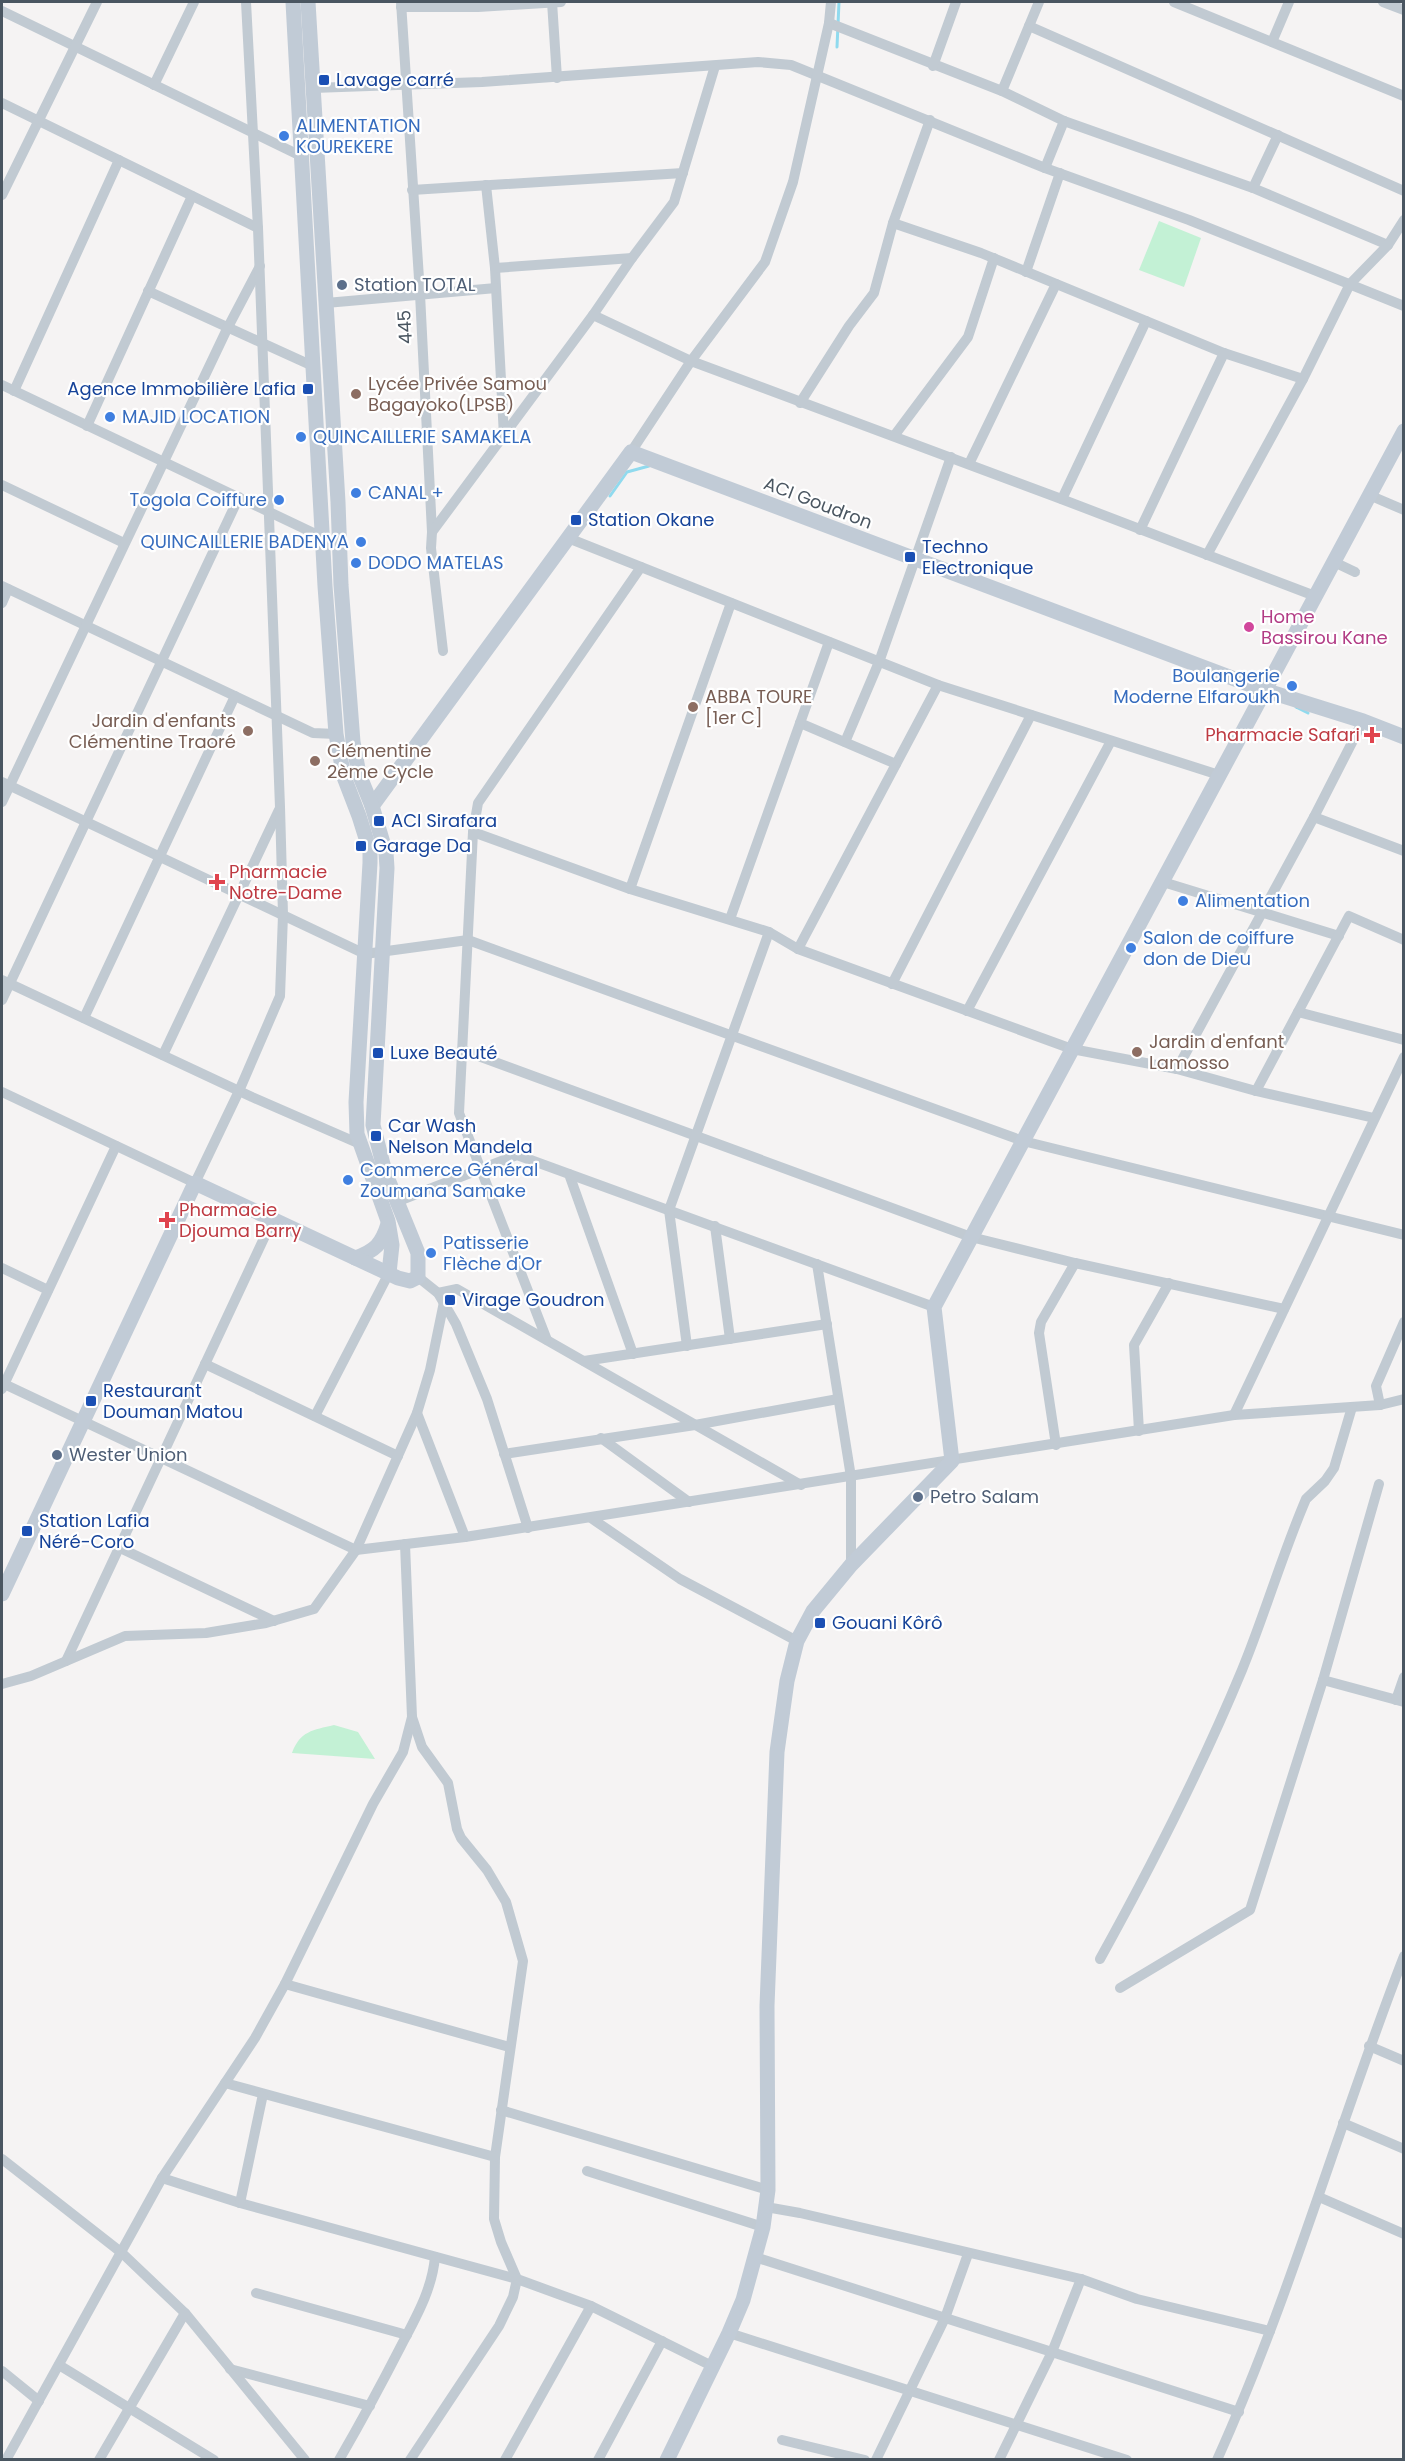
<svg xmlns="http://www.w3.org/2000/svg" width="1405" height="2461" font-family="Poppins,sans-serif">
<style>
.green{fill:#c3f1d5}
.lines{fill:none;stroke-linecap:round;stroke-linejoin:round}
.stream{stroke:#90daee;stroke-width:3}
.street{stroke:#c1cad2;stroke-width:10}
.secondary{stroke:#c1cbd6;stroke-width:15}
.transit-dot{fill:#1a4fb4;stroke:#fff;stroke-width:2}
.shop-dot{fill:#3f7fe0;stroke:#fff;stroke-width:2}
.service-dot{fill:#5c6f8a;stroke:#fff;stroke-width:2}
.education-dot{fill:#8d6e63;stroke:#fff;stroke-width:2}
.hotel-dot{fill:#d1479c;stroke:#fff;stroke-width:2}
.health-dot{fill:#e0444e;stroke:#fff;stroke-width:2}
.labels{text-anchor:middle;stroke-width:4.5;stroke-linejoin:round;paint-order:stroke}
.transit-label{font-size:18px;fill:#164399;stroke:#fff;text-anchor:start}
.shop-label{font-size:18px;fill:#366cbe;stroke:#fff;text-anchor:start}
.service-label{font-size:18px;fill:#4e5e75;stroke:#fff;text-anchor:start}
.street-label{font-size:18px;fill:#4a5661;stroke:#fff}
.education-label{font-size:18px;fill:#785e54;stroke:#fff;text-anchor:start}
.hotel-label{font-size:18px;fill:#b23c85;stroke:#fff;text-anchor:start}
.health-label{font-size:18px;fill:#be3a42;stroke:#fff;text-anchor:start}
</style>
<rect width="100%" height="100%" fill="#f5f3f3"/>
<g class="green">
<path d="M1159 221 1201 238 1184 287 1139 270Z"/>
<path d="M334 1725 358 1732 375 1759 292 1753C300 1731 313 1730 334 1725Z"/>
</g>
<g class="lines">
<g class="stream">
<path d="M837 47 839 2"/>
<path d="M610 496 627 472 649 466"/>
<path d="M1296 707 1308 713"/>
</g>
<g class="street">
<path d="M401 2 420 294 432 532 431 548 443 651"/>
<path d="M552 2 557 78"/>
<path d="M1174 2 1404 96"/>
<path d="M1383 2 1404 10"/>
<path d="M401 7H478L561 2"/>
<path d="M2 11 301 156"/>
<path d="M829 23 1002 91 1064 121 1253 188 1278 135"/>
<path d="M1029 26 1404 191"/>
<path d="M1272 42 1289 2"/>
<path d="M933 66 956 2"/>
<path d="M154 85 194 2"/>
<path d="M313 88 482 82 758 62 791 65 1045 168 1189 220 1404 306"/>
<path d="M1002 91 1039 2"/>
<path d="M2 103 258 228"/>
<path d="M1045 168 1064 121"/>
<path d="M486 185 495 268 504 436"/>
<path d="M1253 188 1388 245"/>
<path d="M412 190 683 173"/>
<path d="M2 195 97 2"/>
<path d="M893 223 981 253 1224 353 1303 379"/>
<path d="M495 268 632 258"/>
<path d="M1026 272 1060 173"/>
<path d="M148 291 315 367"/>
<path d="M326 303 496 288"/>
<path d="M593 315 691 361 1056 497 1315 596"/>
<path d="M2 385 324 538"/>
<path d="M14 391 119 160"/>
<path d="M800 403 849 326 874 293 893 223 930 120"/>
<path d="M87 426 192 196"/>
<path d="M894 436 968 337 994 258"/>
<path d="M631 452 691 361 765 262 793 182 829 23 831 2"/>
<path d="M969 464 1056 284"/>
<path d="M2 485 124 543"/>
<path d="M1369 495 1404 510"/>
<path d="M1062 499 1146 321"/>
<path d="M1140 530 1224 353"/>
<path d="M432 532 593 315 632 258 674 202 715 66"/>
<path d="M568 538 938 685 1219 775"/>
<path d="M1207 555 1303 379 1350 284 1388 245 1404 220"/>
<path d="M1334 562 1355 572"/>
<path d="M2 586 313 733 336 734"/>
<path d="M2 603 8 589"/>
<path d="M800 723 896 764"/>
<path d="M845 742 879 662 951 457"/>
<path d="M2 782 365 954 468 940 1023 1141 1404 1235"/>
<path d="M2 802 227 329 260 266"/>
<path d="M1314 817 1404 851"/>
<path d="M473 832 630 889 769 932 798 949 1072 1049 1177 1069 1256 1091 1374 1118"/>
<path d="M1163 882 1339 936"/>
<path d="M630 889 731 603"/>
<path d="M730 919 829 642"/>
<path d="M798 949 938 685"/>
<path d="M2 980 252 1097 360 1144"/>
<path d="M892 984 1031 715"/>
<path d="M2 1000 239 497"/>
<path d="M967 1011 1111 741"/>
<path d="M1298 1012 1404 1040"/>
<path d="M84 1018 235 696"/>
<path d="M462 1050 971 1237 1075 1263 1284 1309"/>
<path d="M163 1055 279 810"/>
<path d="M1177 1069 1314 817 1363 721"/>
<path d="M1256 1091 1349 916 1404 940"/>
<path d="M2 1092 195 1183 239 1091 280 996 283 915 280 807 258 228 246 2"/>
<path d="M569 1174 633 1354"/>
<path d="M396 1202 517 1155 934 1307"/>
<path d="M715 1226 730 1339"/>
<path d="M817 1264 851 1477V1565"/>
<path d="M2 1268 48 1290"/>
<path d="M418 1277 438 1293 456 1324 487 1399 528 1528"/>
<path d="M438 1293 457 1289 801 1485"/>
<path d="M547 1340 459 1113 473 832 478 803 641 567"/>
<path d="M687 1346 669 1210 769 932"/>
<path d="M584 1361 827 1324"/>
<path d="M205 1364 398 1456"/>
<path d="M2 1383 356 1550 465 1537 1234 1415 1380 1405 1404 1399"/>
<path d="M2 1389 116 1146"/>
<path d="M1380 1405 1376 1386 1404 1322"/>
<path d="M417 1413 465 1537"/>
<path d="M1234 1415 1404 1057"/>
<path d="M315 1416 389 1273"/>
<path d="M1139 1431 1134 1345 1169 1283"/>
<path d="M601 1438 689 1502"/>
<path d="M1056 1445 1039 1333 1041 1322 1075 1263"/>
<path d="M504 1454 695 1425 838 1399"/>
<path d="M591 1518 680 1579 797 1641"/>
<path d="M405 1544 412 1717 422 1747 448 1783 457 1829 461 1838 487 1870 506 1902 523 1961 495 2157 494 2219 501 2242 517 2279 513 2297 499 2326 410 2460"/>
<path d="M118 1547 274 1621"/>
<path d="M66 1661 273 1219"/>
<path d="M1323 1680 1404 1702"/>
<path d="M2 1684 31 1676 125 1636 206 1633 266 1623 314 1609 356 1550 417 1413 430 1370 444 1302"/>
<path d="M1396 1700 1404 1677"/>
<path d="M1100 1959C1152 1865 1201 1769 1242 1670 1265 1614 1282 1555 1306 1499L1325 1481 1334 1468 1352 1407"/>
<path d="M285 1984 509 2047"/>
<path d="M1120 1988 1250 1910 1323 1680 1379 1484"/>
<path d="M1369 2046 1404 2061"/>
<path d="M225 2083 495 2157"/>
<path d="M501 2110 768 2190"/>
<path d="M1343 2123 1404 2149"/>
<path d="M2 2159 122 2253 185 2313 305 2460"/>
<path d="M587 2171 763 2227"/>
<path d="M162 2178 240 2203 517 2279 591 2306 712 2366"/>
<path d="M1319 2197 1404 2234"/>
<path d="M240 2203 263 2094"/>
<path d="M766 2207 800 2213 1081 2279 1137 2299 1270 2331"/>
<path d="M755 2257 1239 2412"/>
<path d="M256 2293 407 2335"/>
<path d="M729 2333 1127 2460"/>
<path d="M59 2365 214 2460"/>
<path d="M230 2369 370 2406"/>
<path d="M2 2371 39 2401"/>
<path d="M782 2440 865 2460"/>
<path d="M6 2460 162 2178 255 2038 285 1984 373 1804 403 1752 412 1717"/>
<path d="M99 2460 185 2313"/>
<path d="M339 2460C361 2422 381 2385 401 2346 416 2317 432 2290 435 2257"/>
<path d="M505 2460 591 2306"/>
<path d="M598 2460 662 2341"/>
<path d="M876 2460 945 2318 968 2254"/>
<path d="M999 2460 1052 2352 1081 2279"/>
<path d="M1217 2460C1291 2296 1339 2123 1404 1956"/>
</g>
<g class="secondary">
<path d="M293 2 325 586 336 734 344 777 359 816 370 851V863L356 1102 357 1134 388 1221 392 1245 389 1273"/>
<path d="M372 806 631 452 1264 690 1363 721 1404 737"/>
<path d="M355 1258C375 1251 382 1244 388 1224"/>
<path d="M2 1594 195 1183 398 1278 410 1281 418 1277V1253L385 1172 373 1125 387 868 386 853 372 806 359 774 353 742 341 585 338 502 308 2"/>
<path d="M667 2460 729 2333 743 2300 763 2227 768 2190 767 2006 777 1752 787 1681 797 1641 813 1611 851 1565 952 1461 934 1307 1404 431"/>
</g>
</g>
<g class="transit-dot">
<rect x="318" y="74" width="12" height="12" rx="3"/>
<rect x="302" y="383" width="12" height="12" rx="3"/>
<rect x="570" y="514" width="12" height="12" rx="3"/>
<rect x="904" y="551" width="12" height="12" rx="3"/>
<rect x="373" y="815" width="12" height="12" rx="3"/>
<rect x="355" y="840" width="12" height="12" rx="3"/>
<rect x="372" y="1047" width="12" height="12" rx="3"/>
<rect x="370" y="1130" width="12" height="12" rx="3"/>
<rect x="444" y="1294" width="12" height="12" rx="3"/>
<rect x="85" y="1395" width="12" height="12" rx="3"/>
<rect x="21" y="1525" width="12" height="12" rx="3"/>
<rect x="814" y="1617" width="12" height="12" rx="3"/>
</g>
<g class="shop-dot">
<circle cx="284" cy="136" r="6"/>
<circle cx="110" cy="417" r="6"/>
<circle cx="301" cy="437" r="6"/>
<circle cx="356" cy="493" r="6"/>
<circle cx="279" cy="500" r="6"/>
<circle cx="361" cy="542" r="6"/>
<circle cx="356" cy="563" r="6"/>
<circle cx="1292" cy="686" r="6"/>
<circle cx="1183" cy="901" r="6"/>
<circle cx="1131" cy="948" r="6"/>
<circle cx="348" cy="1180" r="6"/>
<circle cx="431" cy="1253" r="6"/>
</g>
<g class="service-dot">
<circle cx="342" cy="285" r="6"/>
<circle cx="57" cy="1455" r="6"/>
<circle cx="918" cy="1497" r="6"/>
</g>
<g class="education-dot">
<circle cx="356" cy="394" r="6"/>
<circle cx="693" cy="707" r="6"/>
<circle cx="248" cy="731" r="6"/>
<circle cx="315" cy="761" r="6"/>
<circle cx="1137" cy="1052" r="6"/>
</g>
<circle class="hotel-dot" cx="1249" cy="627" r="6"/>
<g class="health-dot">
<path d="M1369 726h6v6h6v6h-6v6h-6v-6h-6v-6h6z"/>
<path d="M214 873h6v6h6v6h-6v6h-6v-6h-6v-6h6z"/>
<path d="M164 1211h6v6h6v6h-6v6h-6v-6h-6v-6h6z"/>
</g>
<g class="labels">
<g class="transit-label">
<text x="336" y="86">Lavage carré</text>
<text x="296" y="395" text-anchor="end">Agence Immobilière Lafia</text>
<text x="588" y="526">Station Okane</text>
<text x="922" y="553">Techno<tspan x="922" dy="21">Electronique</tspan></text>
<text x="391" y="827">ACI Sirafara</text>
<text x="373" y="852">Garage Da</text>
<text x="390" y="1059">Luxe Beauté</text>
<text x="388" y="1132">Car Wash<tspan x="388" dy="21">Nelson Mandela</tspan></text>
<text x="462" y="1306">Virage Goudron</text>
<text x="103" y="1397">Restaurant<tspan x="103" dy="21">Douman Matou</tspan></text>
<text x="39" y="1527">Station Lafia<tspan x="39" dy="21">Néré-Coro</tspan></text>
<text x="832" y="1629">Gouani Kôrô</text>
</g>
<g class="shop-label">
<text x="296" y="132">ALIMENTATION<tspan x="296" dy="21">KOUREKERE</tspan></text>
<text x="122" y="423">MAJID LOCATION</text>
<text x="313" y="443">QUINCAILLERIE SAMAKELA</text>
<text x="368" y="499">CANAL +</text>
<text x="267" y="506" text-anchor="end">Togola Coiffure</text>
<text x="349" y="548" text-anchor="end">QUINCAILLERIE BADENYA</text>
<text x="368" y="569">DODO MATELAS</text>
<text x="1280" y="682" text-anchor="end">Boulangerie<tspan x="1280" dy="21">Moderne Elfaroukh</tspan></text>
<text x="1195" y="907">Alimentation</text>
<text x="1143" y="944">Salon de coiffure<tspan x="1143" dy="21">don de Dieu</tspan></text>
<text x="360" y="1176">Commerce Général<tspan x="360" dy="21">Zoumana Samake</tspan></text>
<text x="443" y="1249">Patisserie<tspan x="443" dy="21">Flèche d'Or</tspan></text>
</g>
<g class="service-label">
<text x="354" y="291">Station TOTAL</text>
<text x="69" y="1461">Wester Union</text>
<text x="930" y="1503">Petro Salam</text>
</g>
<g class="street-label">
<text transform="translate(405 327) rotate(-93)" y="6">445</text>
<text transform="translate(818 503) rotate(21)" y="6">ACI Goudron</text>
</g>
<g class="education-label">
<text x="368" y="390">Lycée Privée Samou<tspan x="368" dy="21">Bagayoko(LPSB)</tspan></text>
<text x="705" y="703">ABBA TOURE<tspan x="705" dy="21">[1er C]</tspan></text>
<text x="236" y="727" text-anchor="end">Jardin d'enfants<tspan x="236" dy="21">Clémentine Traoré</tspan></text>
<text x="327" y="757">Clémentine<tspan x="327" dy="21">2ème Cycle</tspan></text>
<text x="1149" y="1048">Jardin d'enfant<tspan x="1149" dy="21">Lamosso</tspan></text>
</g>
<g class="hotel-label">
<text x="1261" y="623">Home<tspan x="1261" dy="21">Bassirou Kane</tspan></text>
</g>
<g class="health-label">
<text x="1360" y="741" text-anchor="end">Pharmacie Safari</text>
<text x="229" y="878">Pharmacie<tspan x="229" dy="21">Notre-Dame</tspan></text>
<text x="179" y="1216">Pharmacie<tspan x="179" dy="21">Djouma Barry</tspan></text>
</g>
</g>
<rect width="1405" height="2461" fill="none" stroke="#4a5661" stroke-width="6"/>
</svg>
